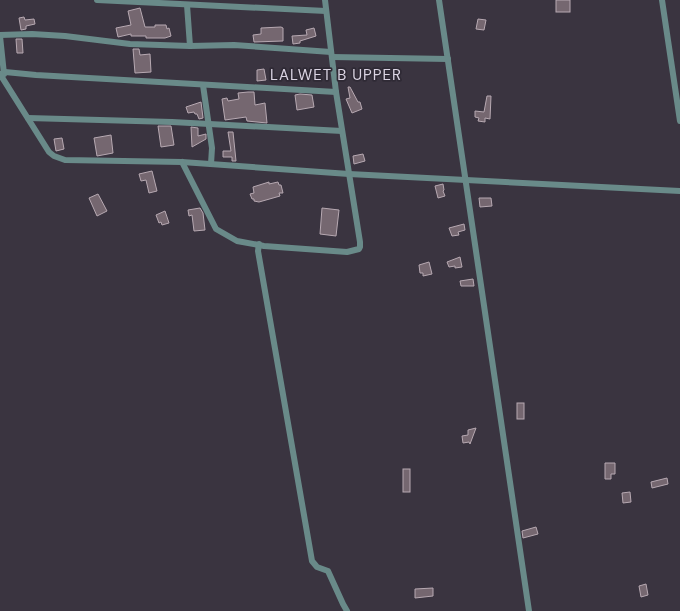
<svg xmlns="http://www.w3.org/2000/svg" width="680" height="611" font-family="'DM Sans',sans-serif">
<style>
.building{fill:#756770;stroke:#b7a9b2}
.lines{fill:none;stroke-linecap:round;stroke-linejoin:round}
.minor{stroke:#698a89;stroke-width:6}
.labels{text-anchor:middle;stroke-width:3.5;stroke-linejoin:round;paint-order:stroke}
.quarter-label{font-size:15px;letter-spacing:1px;fill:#dbd4e3;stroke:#2f2a35}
</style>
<rect width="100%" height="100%" fill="#3a3440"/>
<g class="building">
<rect x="556" y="0" width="14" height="12"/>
<path d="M140 8 145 27H155V25H166L167 29 169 28 171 36 165 38H146V36H131V34L118 37 116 28 131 25 128 11Z"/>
<path d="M24 17 25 20 34 19 35 24 26 26V29L21 30 19 18Z"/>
<path d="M478 19 486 20 484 30 476 29Z"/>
<path d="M281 27 283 28V41L254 42 253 35 261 34V28Z"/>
<path d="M314 28 316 36 300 41V43L293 44 292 36 307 35 306 30Z"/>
<path d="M16 39H22L23 53H17Z"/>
<path d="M133 49H139L140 55 150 54 151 72 135 73Z"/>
<path d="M264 69 266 80 257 81V70Z"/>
<path d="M348 87H350L358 102H360L362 109 352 113 346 99 350 98Z"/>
<path d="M248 92H254L255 105 265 103 267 123 247 121 246 117 225 120 222 99 227 98 228 101 239 99 238 93Z"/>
<path d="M300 94 312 95 314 107 297 110 295 95Z"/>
<path d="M487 96H491L490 119 485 118V122L478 121 479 118 475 117V111L484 112Z"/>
<path d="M201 102 203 118 199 119 197 114H195L194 112 188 113 186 107Z"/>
<path d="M158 126H171L174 145 161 147Z"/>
<path d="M191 127 198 128V136L206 134V139L192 147Z"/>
<path d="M228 132H233L236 161H232V157H223V151H231Z"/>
<path d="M111 135 113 153 97 156 94 138Z"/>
<path d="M62 138 64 149 56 151 54 139Z"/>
<path d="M363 154 365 161 354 164 353 156Z"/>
<path d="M152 171 157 191 149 193 146 180 141 181 139 174Z"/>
<path d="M269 182V184L278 182 279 185H281L283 193H279L280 196 259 202 254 201V199H252L250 194 254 193 253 187Z"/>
<path d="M443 184 444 190 443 191 445 196 438 198 435 186Z"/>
<path d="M98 194 107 211 97 216 89 198Z"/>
<path d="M479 198H491L492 206 480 207Z"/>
<path d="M200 208 203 213 205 230 194 231 192 215 189 216 188 210Z"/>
<path d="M322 208 339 210 336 236 320 234Z"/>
<path d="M165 211 169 223 162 225 161 222 159 223 156 215Z"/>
<path d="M464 224 465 230 458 232 459 235 452 236 449 228Z"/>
<path d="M460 257 462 267 455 268V266L449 267 447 262Z"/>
<path d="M429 262 432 274 423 276V273H420L419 265Z"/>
<path d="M473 279 474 286H461L460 281Z"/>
<rect x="517" y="403" width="7" height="16"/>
<path d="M476 428 470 444 469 442 463 443 462 436 468 435V430Z"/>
<path d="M605 463H615V474H611V479H605Z"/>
<rect x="403" y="469" width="7" height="23"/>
<path d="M667 478 668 484 652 488 651 482Z"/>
<path d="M630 492 631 502 623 503 622 493Z"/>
<path d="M536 527 538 534 523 538 522 531Z"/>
<path d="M646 584 648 595 641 597 639 586Z"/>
<path d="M433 588V596L415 598V589Z"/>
</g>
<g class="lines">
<g class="minor">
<path d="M97 0 326 11"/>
<path d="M439 0 529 611"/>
<path d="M662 0 680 121"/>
<path d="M187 5 190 46"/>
<path d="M0 35 32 34 65 36 130 44 190 46 234 45 331 52"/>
<path d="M0 36 4 74"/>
<path d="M332 57 448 59"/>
<path d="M5 72 36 75 336 92"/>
<path d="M0 74 49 152 54 156 65 160 182 162 349 174 680 191"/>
<path d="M203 85 212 148 211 164"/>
<path d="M28 118 172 122 342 131"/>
<path d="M182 162 216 229 237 241 264 246 347 252 359 249 360 247V242L336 92 325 0"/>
<path d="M259 244 258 251 312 561 317 567 328 571 343 604 347 611"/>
</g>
</g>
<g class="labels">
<g class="quarter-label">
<text x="336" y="80">LALWET B UPPER</text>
</g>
</g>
</svg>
